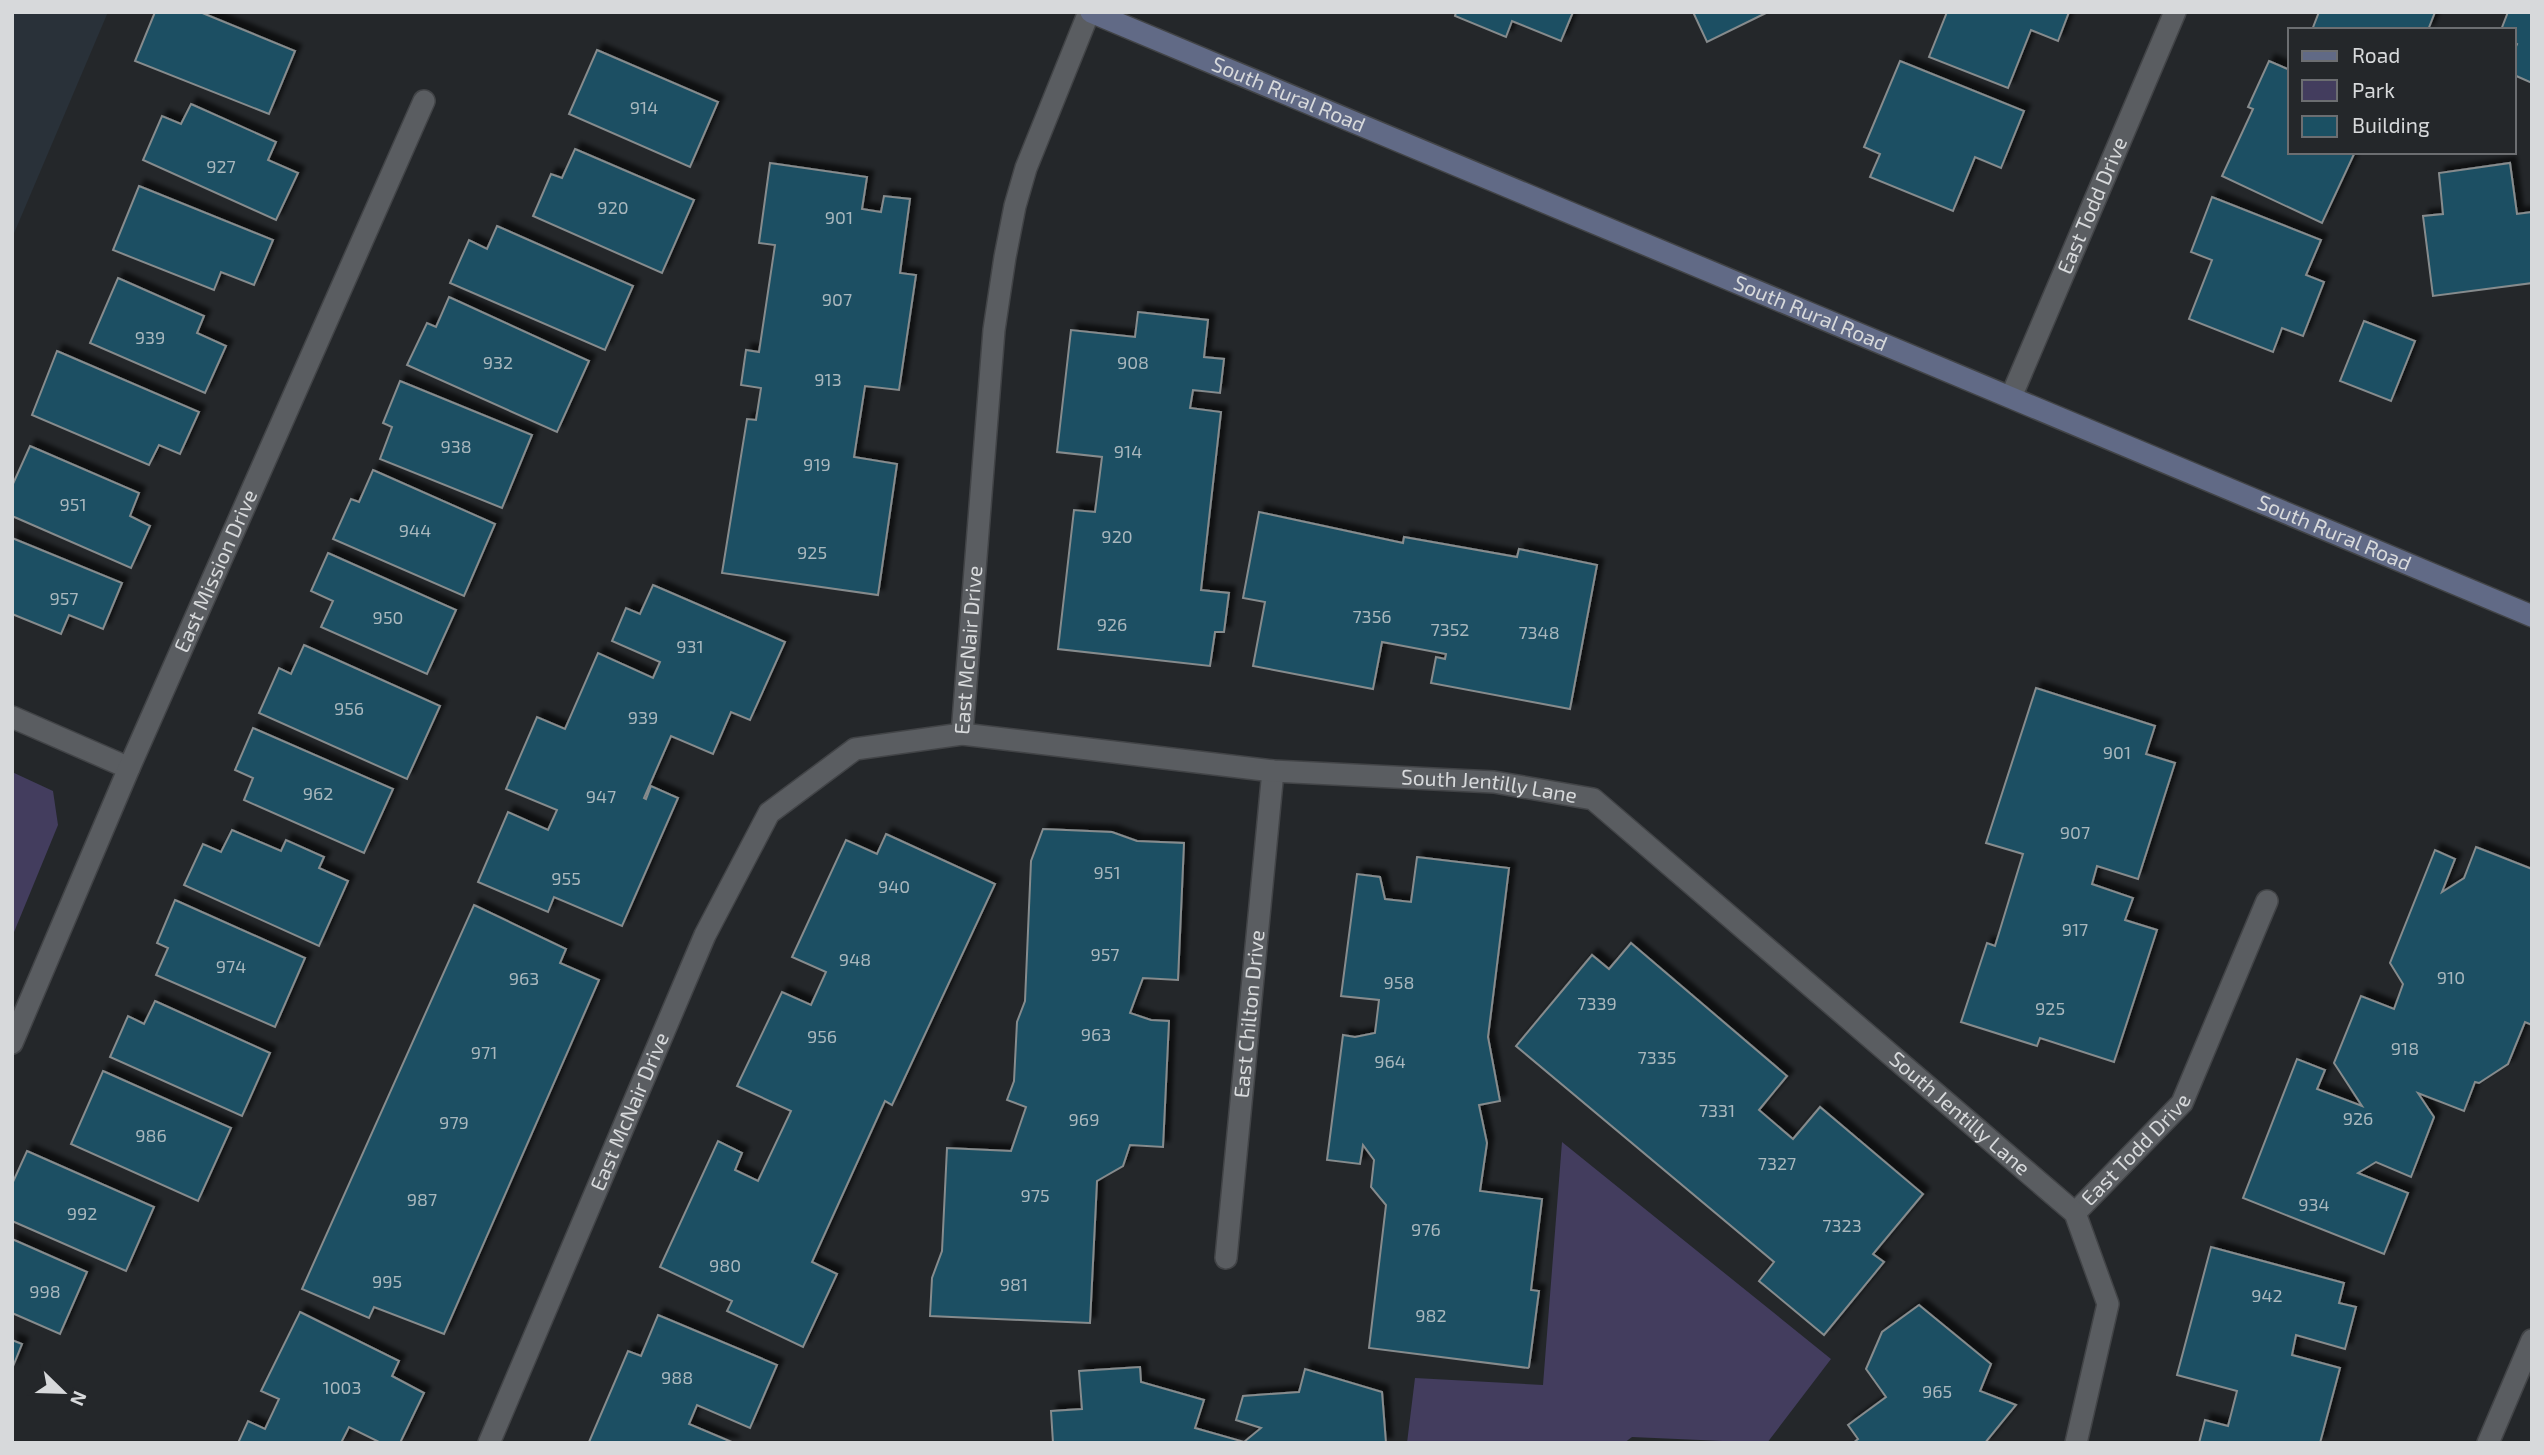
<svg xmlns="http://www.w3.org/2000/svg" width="2544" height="1455" font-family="'Exo 2',sans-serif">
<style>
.built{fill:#293139}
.green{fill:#433d5e}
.building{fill:#1b5063;stroke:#868b8d;stroke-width:2;filter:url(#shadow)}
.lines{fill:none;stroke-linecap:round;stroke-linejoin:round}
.minor-casing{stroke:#424447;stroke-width:24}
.secondary-casing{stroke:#424447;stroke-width:24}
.minor{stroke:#5a5d61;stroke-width:21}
.secondary{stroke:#616a86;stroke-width:21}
.labels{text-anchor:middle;stroke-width:6;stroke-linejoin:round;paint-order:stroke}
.number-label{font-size:18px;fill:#a8b7bd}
.street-label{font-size:21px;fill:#d7d9db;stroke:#24272a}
</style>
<defs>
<filter id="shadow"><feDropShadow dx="6" dy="-6" stdDeviation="2" flood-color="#0009"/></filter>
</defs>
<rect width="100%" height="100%" fill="#24272a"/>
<path class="built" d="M12 12H108L12 238Z"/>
<g class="green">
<path d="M12 772 53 791 58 825 12 937Z"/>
<path d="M1562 1142 1831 1359 1767 1443 1632 1437 1624 1443H1407L1415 1378 1543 1385Z"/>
</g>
<g class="building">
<path d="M155 12H200L295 51 269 114 135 61Z"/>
<path d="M1456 12H1573L1561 41 1512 21 1506 37 1455 16Z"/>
<path d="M1693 12H1768L1707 42Z"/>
<path d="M1947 12H1946H2069L2058 41 2031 30 2008 88 1929 57Z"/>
<path d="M2319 12H2435L2428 30H2312Z"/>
<path d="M2508 12H2532V83L2514 75V51L2517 44 2514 43V30H2501Z"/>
<path d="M597 50 718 102 690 167 569 114Z"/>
<path d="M1900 61 2024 111 2001 168 1975 157 1953 211 1870 177 1880 154 1864 147Z"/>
<path d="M2269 61 2290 70V152H2355L2322 223 2222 176 2253 109 2248 107Z"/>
<path d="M191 104 276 142 268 160 298 173 276 220 143 160 162 116 181 124Z"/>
<path d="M575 149 694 200 662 273 533 216 551 174 562 178Z"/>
<path d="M770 163 867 177 862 209 881 212 884 196 910 199 900 273 916 275 899 390 865 386 854 457 897 464 878 595 722 573 747 419 756 420 761 388 741 385 746 350 759 352 775 245 759 243Z"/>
<path d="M2510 163 2517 214 2532 212V283L2433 296 2423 216 2443 214 2439 173Z"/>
<path d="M139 186 273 240 254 285 221 272 214 290 113 250Z"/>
<path d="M2212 197 2321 240 2306 275 2324 282 2303 336 2282 328 2273 352 2189 319 2212 260 2191 252Z"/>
<path d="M497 226 633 286 605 350 450 283 469 240 487 249Z"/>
<path d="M118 278 204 316 197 333 226 346 205 393 90 343Z"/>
<path d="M449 297 589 361 557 432 407 365 427 323 436 327Z"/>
<path d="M1138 312 1208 320 1204 357 1224 359 1220 393 1193 390 1190 408 1221 412 1201 590 1229 593 1224 632H1215L1210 666 1058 649 1074 510 1095 512 1102 457 1057 452 1071 330 1135 337Z"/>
<path d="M2364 321 2415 341 2391 401 2340 381Z"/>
<path d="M57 351 199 412 180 454 159 445 149 465 32 415Z"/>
<path d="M400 381 532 435 502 508 380 459 392 427 383 423Z"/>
<path d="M30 446 139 493 130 516 150 526 131 568 12 516V486Z"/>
<path d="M373 470 495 524 464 596 333 539 351 499 359 502Z"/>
<path d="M1259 512 1403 543 1404 537 1517 557 1519 549 1597 565 1570 709 1431 683 1436 657 1445 659 1446 654 1382 642 1373 689 1253 666 1265 602 1243 598Z"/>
<path d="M12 538 122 583 103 629 69 615 61 634 12 614Z"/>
<path d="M328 553 456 610 427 674 321 627 333 601 311 591Z"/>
<path d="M653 585 785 642 750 720 731 712 713 754 671 736 644 798 646 799 651 786 678 798 622 926 554 897 548 912 478 882 508 812 548 830 557 810 506 789 537 717 565 729 598 653 653 678 660 662 612 641 626 608 640 614Z"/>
<path d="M304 645 440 706 407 779 259 713 279 668 291 674Z"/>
<path d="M2036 688 2155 726 2146 754 2175 763 2138 879 2097 866 2092 884 2133 898 2125 920 2157 930 2114 1062 2040 1038 2037 1046 1961 1022 1987 943 1995 946 2023 854 1986 843Z"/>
<path d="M253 728 393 789 364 853 244 800 253 778 235 770Z"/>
<path d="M1043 829 1112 832 1137 841 1184 843 1178 980 1143 978 1130 1013 1151 1020 1169 1021 1163 1147 1130 1145 1123 1166 1097 1181 1090 1323 930 1316 932 1278 942 1251 947 1148 1011 1151 1026 1107 1007 1100 1014 1081 1017 1022 1025 1001 1031 861Z"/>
<path d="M232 830 281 851 286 840 324 857 319 868 348 881 319 946 184 885 203 844 221 852Z"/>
<path d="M886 834 995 884 892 1105 885 1101 812 1262 837 1274 803 1347 727 1311 732 1301 660 1267 718 1141 742 1153 735 1170 758 1181 791 1111 737 1086 782 992 811 1005 826 972 792 957 846 840 877 854Z"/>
<path d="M2476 847 2532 869V1025L2525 1022 2508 1064 2479 1083 2475 1082 2464 1111 2418 1093 2434 1117 2411 1177 2376 1162 2358 1173 2408 1193 2384 1254 2243 1198 2297 1059 2325 1070 2317 1089 2362 1106 2334 1063 2361 996 2394 1009 2403 984 2390 963 2435 850 2455 859 2442 892 2464 878Z"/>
<path d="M1417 857 1509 868 1488 1037 1500 1101 1479 1105 1487 1143 1480 1191 1542 1199 1531 1290 1539 1291 1529 1367 1528 1368 1369 1348 1386 1205 1371 1187 1374 1160 1363 1145 1360 1164 1327 1160 1343 1035 1355 1037 1375 1033 1379 1000 1341 996 1357 874 1380 877 1385 899 1411 902Z"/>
<path d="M175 900 305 958 275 1027 156 975 168 948 157 943Z"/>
<path d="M474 905 566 949 560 963 599 980 444 1334 374 1307 369 1318 302 1289Z"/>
<path d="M1631 943 1787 1076 1759 1110 1793 1139 1820 1107 1923 1194 1873 1254 1884 1262 1824 1335 1759 1281 1774 1262 1516 1046 1592 955 1609 969Z"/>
<path d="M155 1001 270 1053 242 1116 110 1057 128 1016 144 1024Z"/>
<path d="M103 1071 231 1128 198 1201 71 1144Z"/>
<path d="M27 1151 154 1207 126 1271 12 1221V1184Z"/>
<path d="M12 1239 87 1272 60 1334 12 1313Z"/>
<path d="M2211 1247 2344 1283 2339 1303 2356 1307 2345 1349 2296 1335 2292 1355 2340 1368 2320 1443H2199L2205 1420 2228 1426 2237 1391 2177 1375Z"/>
<path d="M1919 1305 1991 1364 1980 1391 2016 1405 1985 1443H1853L1858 1439 1848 1425 1886 1397 1866 1369 1882 1332Z"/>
<path d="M300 1312 399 1361 392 1376 424 1393 400 1443H381L349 1427 341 1443H238L248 1421 265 1429 279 1399 261 1391Z"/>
<path d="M658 1315 777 1365 750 1428 697 1405 689 1424 734 1443 589 1442 628 1351 641 1356Z"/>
<path d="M12 1340 22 1344 12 1369Z"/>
<path d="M1140 1367 1141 1382 1204 1400 1195 1428 1244 1442 1261 1428 1236 1420 1243 1396 1299 1392 1305 1369 1382 1392 1386 1443H1053L1051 1411 1082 1409 1079 1371Z"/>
</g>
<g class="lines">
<defs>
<g id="minor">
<path id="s1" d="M2011 397 2175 12"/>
<path d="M12 717 129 768"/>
<path id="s2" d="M962 734 994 330 1005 257 1015 206 1026 168 1089 12"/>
<path id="s3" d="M12 1043 129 768 424 101"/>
<path id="s4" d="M2075 1213 2182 1103 2267 901"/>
<path id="s5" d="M1226 1258 1273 771"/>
<path id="s6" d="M489 1443 705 935 769 813 855 749 962 734 1273 771 1494 782 1593 799 2075 1213 2108 1304 2076 1443"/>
<path d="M2488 1443 2532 1340"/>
</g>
<g id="secondary">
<path id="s7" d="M1091 12 2532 616"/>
</g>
</defs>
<use href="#minor" class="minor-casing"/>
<use href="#secondary" class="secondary-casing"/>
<use href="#minor" class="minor"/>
<use href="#secondary" class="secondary"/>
</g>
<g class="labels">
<g class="number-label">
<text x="644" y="114">914</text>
<text x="221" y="173">927</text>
<text x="613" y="214">920</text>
<text x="839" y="224">901</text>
<text x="837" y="306">907</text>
<text x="150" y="344">939</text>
<text x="498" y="369">932</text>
<text x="1133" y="369">908</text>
<text x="828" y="386">913</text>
<text x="456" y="453">938</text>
<text x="1128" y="458">914</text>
<text x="817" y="471">919</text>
<text x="73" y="511">951</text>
<text x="415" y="537">944</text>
<text x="1117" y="543">920</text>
<text x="812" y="559">925</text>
<text x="64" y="605">957</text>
<text x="1372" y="623">7356</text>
<text x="388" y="624">950</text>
<text x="1112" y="631">926</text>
<text x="1450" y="636">7352</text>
<text x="1539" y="639">7348</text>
<text x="690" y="653">931</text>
<text x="349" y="715">956</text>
<text x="643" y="724">939</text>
<text x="2117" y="759">901</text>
<text x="318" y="800">962</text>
<text x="601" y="803">947</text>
<text x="2075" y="839">907</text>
<text x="1107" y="879">951</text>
<text x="566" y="885">955</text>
<text x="894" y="893">940</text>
<text x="2075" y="936">917</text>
<text x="1105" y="961">957</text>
<text x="855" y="966">948</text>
<text x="231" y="973">974</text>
<text x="2451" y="984">910</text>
<text x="524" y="985">963</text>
<text x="1399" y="989">958</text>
<text x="1597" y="1010">7339</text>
<text x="2050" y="1015">925</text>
<text x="1096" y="1041">963</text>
<text x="822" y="1043">956</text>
<text x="2405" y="1055">918</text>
<text x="484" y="1059">971</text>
<text x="1657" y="1064">7335</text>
<text x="1390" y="1068">964</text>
<text x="1717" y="1117">7331</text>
<text x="2358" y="1125">926</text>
<text x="1084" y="1126">969</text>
<text x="454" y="1129">979</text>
<text x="151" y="1142">986</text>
<text x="1777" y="1170">7327</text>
<text x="1035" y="1202">975</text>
<text x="422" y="1206">987</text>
<text x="2314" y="1211">934</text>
<text x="82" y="1220">992</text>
<text x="1842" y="1232">7323</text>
<text x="1426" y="1236">976</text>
<text x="725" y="1272">980</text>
<text x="387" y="1288">995</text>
<text x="1014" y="1291">981</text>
<text x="45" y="1298">998</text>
<text x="2267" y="1302">942</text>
<text x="1431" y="1322">982</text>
<text x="677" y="1384">988</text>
<text x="342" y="1394">1003</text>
<text x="1937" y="1398">965</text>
</g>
<g class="street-label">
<text dy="7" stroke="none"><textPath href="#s7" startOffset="214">South Rural Road</textPath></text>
<text dy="7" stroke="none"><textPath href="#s1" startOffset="208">East Todd Drive</textPath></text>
<text dy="7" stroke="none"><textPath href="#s7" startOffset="780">South Rural Road</textPath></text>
<text dy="7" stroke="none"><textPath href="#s7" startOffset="1348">South Rural Road</textPath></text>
<text dy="7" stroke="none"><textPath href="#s3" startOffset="514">East Mission Drive</textPath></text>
<text dy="7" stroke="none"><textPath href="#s2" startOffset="84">East McNair Drive</textPath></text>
<text dy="7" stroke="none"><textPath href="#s6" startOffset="1435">South Jentilly Lane</textPath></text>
<text dy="7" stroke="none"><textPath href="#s5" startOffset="245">East Chilton Drive</textPath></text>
<text dy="7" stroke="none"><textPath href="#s6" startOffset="360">East McNair Drive</textPath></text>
<text dy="7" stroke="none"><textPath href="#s6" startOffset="2023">South Jentilly Lane</textPath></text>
<text dy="7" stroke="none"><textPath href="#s4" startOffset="88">East Todd Drive</textPath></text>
</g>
</g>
<rect width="2544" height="1455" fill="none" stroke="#d7d9db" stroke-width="28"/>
<rect x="2288" y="28" width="228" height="126" fill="#24272a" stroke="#6c6e71" stroke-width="2"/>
<rect x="2302" y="51" width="35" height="10" fill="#616a86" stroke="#6c6e71" stroke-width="2"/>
<text x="2352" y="63" font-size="21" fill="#d7d9db">Road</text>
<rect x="2302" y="80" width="35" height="21" fill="#433d5e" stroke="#6c6e71" stroke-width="2"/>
<text x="2352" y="98" font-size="21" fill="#d7d9db">Park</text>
<rect x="2302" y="116" width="35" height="21" fill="#1b5063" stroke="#6c6e71" stroke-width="2"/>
<text x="2352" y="133" font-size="21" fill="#d7d9db">Building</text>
<g transform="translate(63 1392) rotate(113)" stroke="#24272a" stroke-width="5" paint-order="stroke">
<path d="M0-5L12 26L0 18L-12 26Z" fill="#d7d9db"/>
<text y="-10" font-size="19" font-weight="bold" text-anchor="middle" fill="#d7d9db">N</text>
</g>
</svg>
